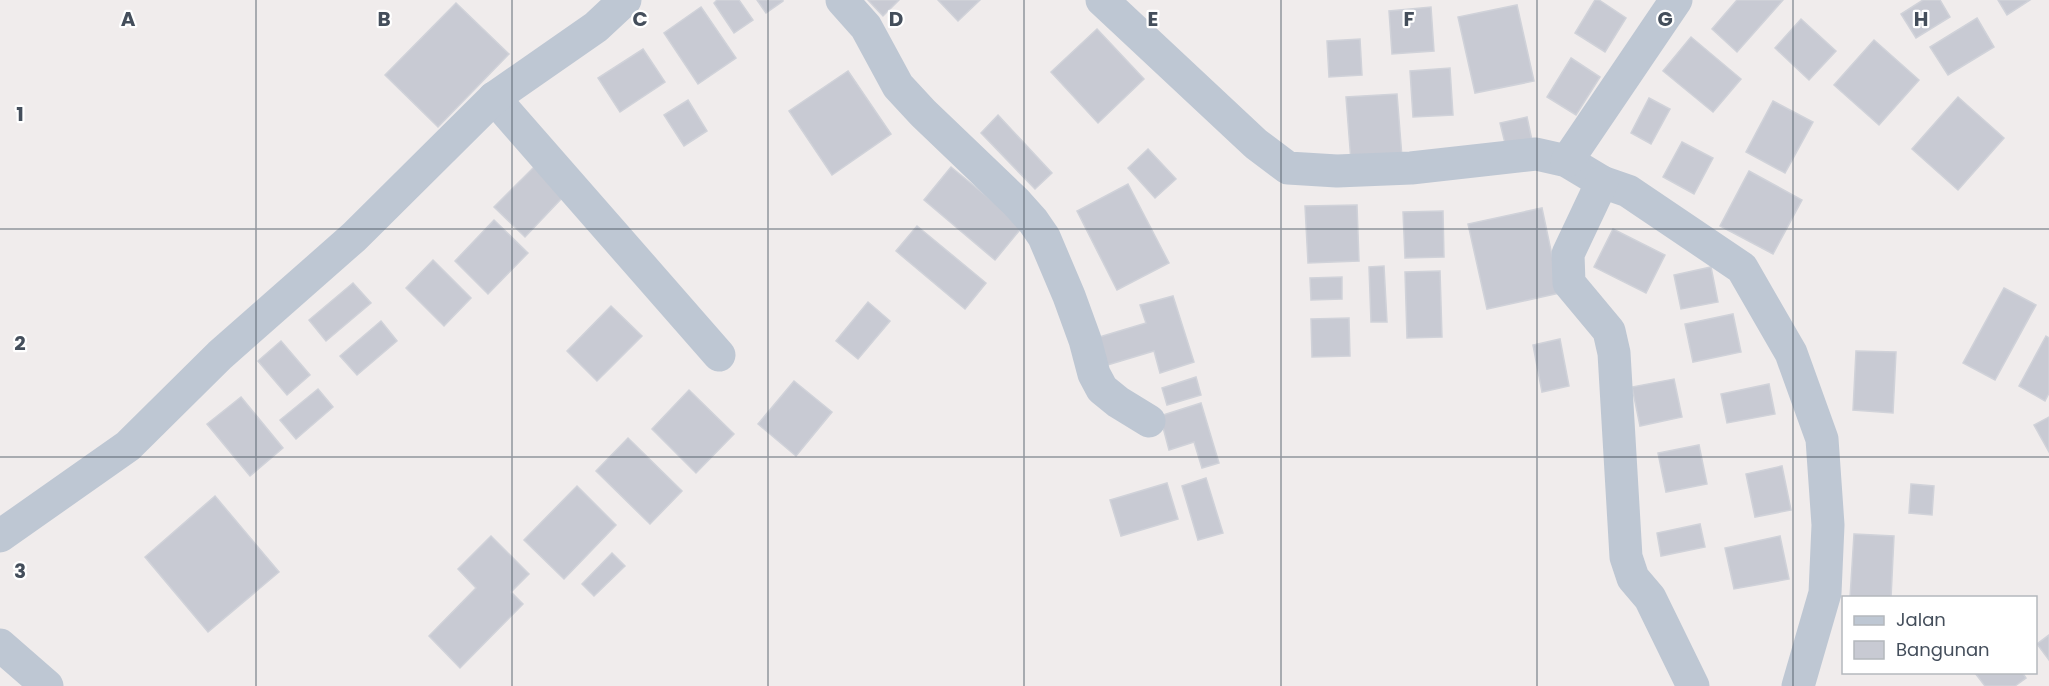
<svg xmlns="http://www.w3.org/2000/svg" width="2049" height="686" font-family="Poppins,sans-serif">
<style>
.building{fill:#c8cad3;stroke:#d0d2d9;stroke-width:1.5}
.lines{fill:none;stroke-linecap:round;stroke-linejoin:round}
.minor{stroke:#bec7d3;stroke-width:33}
.grid{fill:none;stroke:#444e5b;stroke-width:1.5;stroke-opacity:0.55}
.grid-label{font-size:20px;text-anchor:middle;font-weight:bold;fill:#444e5b;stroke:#fff;stroke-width:4.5;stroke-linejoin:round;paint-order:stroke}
</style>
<rect width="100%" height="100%" fill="#f0ecec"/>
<g class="building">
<path d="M717 0H739L753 20 734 33 714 3Z"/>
<path d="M757 0H783V1L766 13Z"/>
<path d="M868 0H899L883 16Z"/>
<path d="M938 0H980L958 21Z"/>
<path d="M1595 0H1599L1626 18 1605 52 1575 33Z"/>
<path d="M1737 0H1783L1737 52 1712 29Z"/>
<path d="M1923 0H1940L1950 17 1916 38 1901 14Z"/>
<path d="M1998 0H2030L2007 15Z"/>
<path d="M456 3 509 54 438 127 385 75Z"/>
<path d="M1517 5 1534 81 1475 93 1458 17Z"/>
<path d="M701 7 736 58 698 84 664 33Z"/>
<path d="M1431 7 1434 51 1392 54 1389 11Z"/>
<path d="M1977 18 1994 47 1948 75 1930 47Z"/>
<path d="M1801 19 1836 51 1809 80 1775 48Z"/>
<path d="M1097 29 1144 79 1098 123 1051 72Z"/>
<path d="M1691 37 1741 79 1713 112 1663 71Z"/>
<path d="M1360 39 1362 75 1329 77 1327 41Z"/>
<path d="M1874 40 1919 80 1879 125 1834 85Z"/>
<path d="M643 49 665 82 620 112 598 78Z"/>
<path d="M1571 58 1600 77 1576 115 1547 97Z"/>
<path d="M1450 68 1453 115 1413 117 1410 71Z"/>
<path d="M848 71 891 134 832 175 789 111Z"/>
<path d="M1397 94 1402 157 1351 161 1346 97Z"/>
<path d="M1958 97 2004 138 1958 190 1912 149Z"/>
<path d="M1649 98 1670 109 1651 144 1631 133Z"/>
<path d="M688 100 707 131 684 146 664 115Z"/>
<path d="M1773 101 1813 122 1785 173 1746 152Z"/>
<path d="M998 115 1052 173 1035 189 981 133Z"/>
<path d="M1527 117 1533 145 1507 151 1500 123Z"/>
<path d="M1682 142 1713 158 1694 194 1663 177Z"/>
<path d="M1148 149 1176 179 1155 198 1128 168Z"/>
<path d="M534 167 563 197 525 237 494 207Z"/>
<path d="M951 167 1023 226 995 260 924 200Z"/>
<path d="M1749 171 1802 200 1773 254 1720 226Z"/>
<path d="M1128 184 1169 263 1117 290 1077 211Z"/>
<path d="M1357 205 1359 261 1308 263 1305 206Z"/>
<path d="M1542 208 1560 293 1487 309 1468 224Z"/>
<path d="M1443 211 1444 257 1405 258 1403 212Z"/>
<path d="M494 220 528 253 488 294 455 261Z"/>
<path d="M917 226 986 283 965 309 896 251Z"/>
<path d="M1613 229 1665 255 1646 293 1594 267Z"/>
<path d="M433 260 471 298 444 326 406 288Z"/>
<path d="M1384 266 1387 322H1371L1369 267Z"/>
<path d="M1711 267 1718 302 1681 309 1674 275Z"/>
<path d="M1440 271 1442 337 1407 338 1405 272Z"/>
<path d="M1342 277V299L1311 300 1310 278Z"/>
<path d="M353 283 371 303 326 341 309 320Z"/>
<path d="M2004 288 2036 305 1995 380 1963 363Z"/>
<path d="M1173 296 1194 362 1160 373 1154 351 1104 366 1096 338 1146 323 1140 305Z"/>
<path d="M868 302 890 321 858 359 836 341Z"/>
<path d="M611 306 642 336 597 381 567 351Z"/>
<path d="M1733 314 1741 352 1693 362 1685 324Z"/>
<path d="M1349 318 1350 356 1312 357 1311 319Z"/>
<path d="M381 321 397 341 357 375 340 356Z"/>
<path d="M2046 336 2049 338V393L2045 401 2019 386Z"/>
<path d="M1560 339 1569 386 1542 392 1533 345Z"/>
<path d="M281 341 310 375 287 395 258 361Z"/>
<path d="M1856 351 1896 352 1893 413 1853 410Z"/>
<path d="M1196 377 1201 395 1167 405 1162 388Z"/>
<path d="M1674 379 1682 417 1640 426 1632 387Z"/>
<path d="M794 381 832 412 796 456 758 424Z"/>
<path d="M1769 384 1775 414 1727 423 1721 394Z"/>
<path d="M318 389 333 407 296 439 280 420Z"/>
<path d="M689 390 734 434 696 473 652 429Z"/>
<path d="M241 397 283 448 250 476 207 424Z"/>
<path d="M1201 403 1219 463 1202 468 1194 442 1169 450 1160 416Z"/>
<path d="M2049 417V452L2034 425Z"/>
<path d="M628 438 682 491 650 524 596 471Z"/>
<path d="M1699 445 1707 484 1666 492 1658 453Z"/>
<path d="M1782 466 1791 510 1755 517 1746 474Z"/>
<path d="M1206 478 1223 533 1198 540 1182 486Z"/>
<path d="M1167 483 1178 519 1121 536 1110 500Z"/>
<path d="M1911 484 1934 486 1932 515 1909 513Z"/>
<path d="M577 486 616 525 564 579 524 540Z"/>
<path d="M215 496 279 572 208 632 145 557Z"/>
<path d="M1700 524 1705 547 1661 556 1657 533Z"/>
<path d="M1854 534 1894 536 1891 598H1850Z"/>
<path d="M491 536 529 574 511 592 523 604 460 668 429 636 476 588 458 569Z"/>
<path d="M1780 536 1789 579 1734 589 1725 548Z"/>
<path d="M612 553 625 566 594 596 582 584Z"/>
<path d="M2049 635V660L2037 644Z"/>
<path d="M2022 672 2026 678 2015 686H1985L1975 673Z"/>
</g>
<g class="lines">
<g class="minor">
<path d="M842 0 866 27 898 86 923 113 1016 202 1033 221 1044 237 1069 296 1085 340 1094 374 1102 389 1118 402 1149 421"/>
<path d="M1102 0 1256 144 1288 168 1337 171 1411 168 1536 154 1567 161 1602 182 1628 191 1742 268 1791 353 1822 439 1828 525 1825 593 1798 686"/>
<path d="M494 98 719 355"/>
<path d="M1567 161 1676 0"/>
<path d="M1602 182 1568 254 1569 283 1609 331 1614 353 1626 557 1633 578 1650 598 1693 686"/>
<path d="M0 536 128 446 220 355 354 237 494 98 596 27 625 0"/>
<path d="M0 645 47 686"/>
</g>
</g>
<path class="grid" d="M256 0V686M512 0V686M768 0V686M1024 0V686M1281 0V686M1537 0V686M1793 0V686M0 229H2049M0 457H2049"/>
<g class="grid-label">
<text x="128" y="26">A</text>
<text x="384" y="26">B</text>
<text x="640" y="26">C</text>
<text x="896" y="26">D</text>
<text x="1153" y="26">E</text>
<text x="1409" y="26">F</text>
<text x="1665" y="26">G</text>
<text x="1921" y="26">H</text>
<text x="20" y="121">1</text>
<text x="20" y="350">2</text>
<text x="20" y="578">3</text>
</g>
<rect x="1842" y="596" width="195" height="78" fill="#ffffff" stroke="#b4b8bd" stroke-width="1.5"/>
<rect x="1854" y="616" width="30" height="9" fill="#bec7d3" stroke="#b4b8bd" stroke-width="1.5"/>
<text x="1896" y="626" font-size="18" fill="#444e5b">Jalan</text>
<rect x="1854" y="641" width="30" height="18" fill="#c8cad3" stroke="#b4b8bd" stroke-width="1.5"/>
<text x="1896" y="656" font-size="18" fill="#444e5b">Bangunan</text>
</svg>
